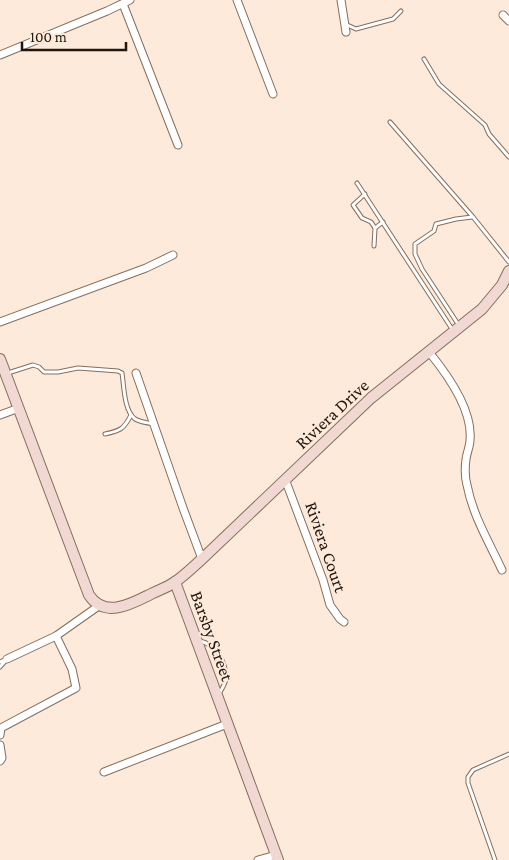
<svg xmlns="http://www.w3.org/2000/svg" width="509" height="860" font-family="'Crimson Pro',serif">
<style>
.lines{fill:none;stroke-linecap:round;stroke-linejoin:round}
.lane-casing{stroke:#846e5d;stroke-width:5}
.street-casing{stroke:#846e5d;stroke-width:9}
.secondary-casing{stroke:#846e5d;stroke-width:12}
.lane{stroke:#fff;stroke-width:3}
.street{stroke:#fff;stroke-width:7}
.secondary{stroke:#f1d8d2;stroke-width:10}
.labels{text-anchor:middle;stroke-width:4;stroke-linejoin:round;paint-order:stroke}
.street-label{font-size:18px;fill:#1e160f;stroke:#feeada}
</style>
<rect width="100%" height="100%" fill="#feeada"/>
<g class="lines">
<defs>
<g id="lane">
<path d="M345 24 356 29 393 19 401 11"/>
<path d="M424 59 439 84 485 125 489 134 509 157"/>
<path d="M390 122 473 217 509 262"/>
<path d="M357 183 452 329"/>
<path d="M365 194 353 205 362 218 371 222 375 228 374 246"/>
<path d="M375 228 383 222"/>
<path d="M458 324 422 269 415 254V244L434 231 436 224 456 219 472 217"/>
<path d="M8 373 33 365 39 367 44 372H58L78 368 118 371 122 373C124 386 124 411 135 419 140 422 147 423 154 424"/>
<path d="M105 434C120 431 124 429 131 415"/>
<path d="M200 641C215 644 227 663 226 679 225 684 222 689 219 694"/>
<path d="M0 662 7 659 0 667"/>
<path d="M495 860 468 783V777L473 770 509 754"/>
</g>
<g id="street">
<path d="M237 0 273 94"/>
<path d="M341 0 346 32"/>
<path d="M123 4 178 145"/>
<path d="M503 15 509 21"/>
<path d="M0 55 107 11 130 0"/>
<path d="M0 322 146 268 173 255"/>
<path d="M429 352C447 374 473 410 470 440 470 446 467 452 466 459 465 467 465 478 467 485 473 516 489 542 502 570"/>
<path d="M136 373 183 508 202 559"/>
<path d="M0 415 19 408"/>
<path d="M285 479 323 580 330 605 340 619 344 622"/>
<path d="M7 659 56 636 100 605"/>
<path d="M0 735 1 728 76 688 72 669 56 636"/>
<path d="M0 745 2 758 0 761"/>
<path d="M104 772 227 724"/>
<path d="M258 860 276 855"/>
</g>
<g id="secondary">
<path d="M0 359 89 595C105 619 131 604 151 594 159 590 168 587 175 582 185 575 193 567 202 559L371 398 482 309 502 285 509 271"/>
<path d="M175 582 278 860"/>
</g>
</defs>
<use href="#lane" class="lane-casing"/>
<use href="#street" class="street-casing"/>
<use href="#secondary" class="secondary-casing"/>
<use href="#lane" class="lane"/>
<use href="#street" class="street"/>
<use href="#secondary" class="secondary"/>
</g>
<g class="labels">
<g class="street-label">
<text transform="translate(332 414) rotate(-43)" y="6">Riviera Drive</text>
<text transform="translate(326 547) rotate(71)" y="6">Riviera Court</text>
<text transform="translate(212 636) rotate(70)" y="6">Barsby Street</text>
</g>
</g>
<path d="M22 42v8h104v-8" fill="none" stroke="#1e160f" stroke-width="2.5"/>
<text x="30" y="42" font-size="15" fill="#1e160f" stroke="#feeada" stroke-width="4" paint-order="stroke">100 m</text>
</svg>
